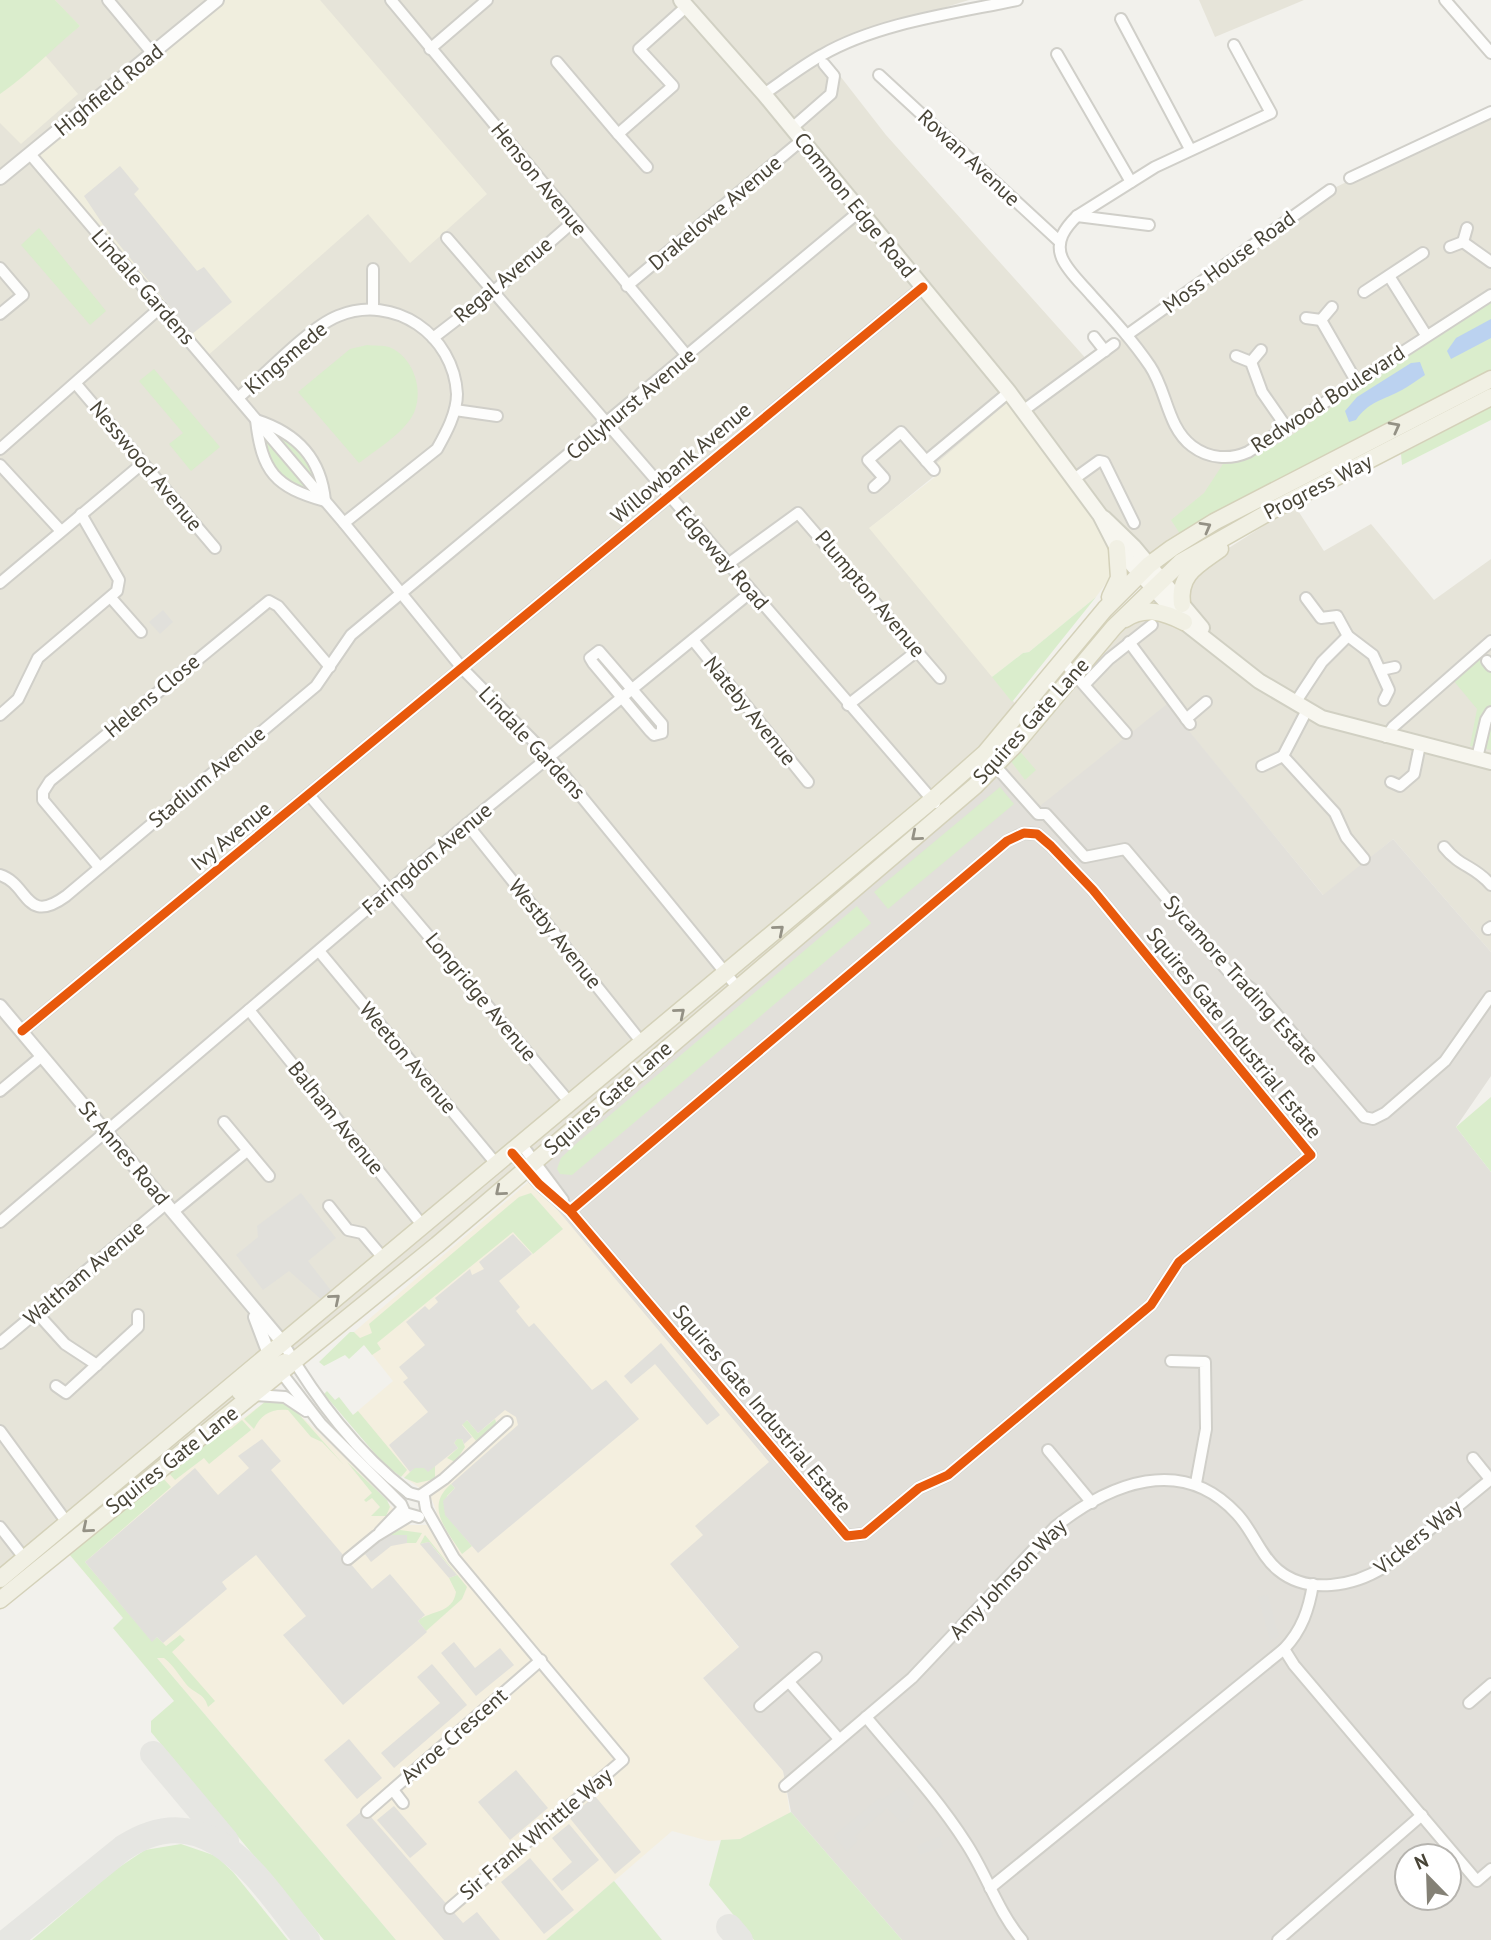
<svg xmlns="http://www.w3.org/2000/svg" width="1491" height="1940" font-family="'PT Sans',sans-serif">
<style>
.residential{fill:#e6e4d9}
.commercial{fill:#f4efdf}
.industrial{fill:#e2e0da;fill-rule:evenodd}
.education{fill:#f0eede}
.green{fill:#daedcc}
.parking{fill:#e1e0db}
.water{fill:#bbd2f0}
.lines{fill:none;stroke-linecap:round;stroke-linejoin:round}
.taxiway{stroke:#e6e6e2;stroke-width:26}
.minor-casing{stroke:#d0cfc9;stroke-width:14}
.tertiary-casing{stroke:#d0cfc9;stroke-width:16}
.secondary-casing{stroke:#d1d0c3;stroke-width:18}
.primary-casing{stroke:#d4d1b9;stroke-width:19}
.minor{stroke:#fdfdfc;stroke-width:10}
.tertiary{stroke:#fdfdfc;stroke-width:12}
.secondary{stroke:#f7f6ef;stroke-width:14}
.primary{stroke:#f1f0e4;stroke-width:16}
.cycleway-casing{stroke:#fff;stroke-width:13}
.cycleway{stroke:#e8590c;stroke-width:9}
.oneway{stroke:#949185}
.labels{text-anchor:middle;stroke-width:6;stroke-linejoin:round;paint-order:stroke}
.street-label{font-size:21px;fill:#484437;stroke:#fff}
</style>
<rect width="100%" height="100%" fill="#f2f1ec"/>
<g class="residential">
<path d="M0 0H969L855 35 823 54 886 135 1089 362 1330 190 1491 112V371L1147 562 1100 515 938 473 870 528 1032 724 1114 627 1186 608V583L1213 558 1295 506 1324 551 1371 524 1434 600 1491 559V952L1393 839 1324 896 1167 705 1040 807 1000 762 0 1600Z"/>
<path d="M1199 0H1304L1215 37Z"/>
</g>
<path class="commercial" d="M532 1179 770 1462 696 1526 704 1535 670 1564 739 1648 703 1678 783 1771 790 1813 740 1839 709 1841 672 1831 546 1940H396L69 1554 168 1472 268 1400 286 1403 300 1415 365 1476 402 1519 410 1525H427L433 1531 437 1513 432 1500 417 1486 383 1463 347 1420 393 1381 354 1332Z"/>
<path class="industrial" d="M1167 704 1323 895 1393 839 1491 952V1076L1456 1127 1491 1172V1940H902L791 1812 783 1771 703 1678 739 1647 670 1564 703 1535 695 1526 769 1462 524 1170 1000 762 1040 806ZM1407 1856H1449V1898H1407Z"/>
<g class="education">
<path d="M0 0H55L80 26 45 55 78 94 21 144 0 123Z"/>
<path d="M217 0H320L487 194 410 263 368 214 205 358 30 154Z"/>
<path d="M1008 402 1092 514 1110 552 1112 566 1109 579 1096 597 1029 652 1023 653 992 677 869 528 935 477 937 463Z"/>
</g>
<g class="green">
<path d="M0 0H55L80 26C53 48 29 74 0 94Z"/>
<path d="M39 228 106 311 90 325 21 245Z"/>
<path d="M1491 302V371L1182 537 1171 520 1204 493 1223 464C1284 454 1335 400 1386 367 1420 344 1456 324 1491 302Z"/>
<path d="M367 345C374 346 383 345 389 347 416 357 427 399 409 421 396 438 376 450 359 463L298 392 350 349Z"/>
<path d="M154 369 220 447 191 471 169 444 183 433 139 381Z"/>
<path d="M1491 407V420L1402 465 1401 454Z"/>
<path d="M265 422 302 445 324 492Z"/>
<path d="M257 429 316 498 275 474Z"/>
<path d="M1096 597 1012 702 992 677 1023 653 1029 652Z"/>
<path d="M1482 655 1491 666V750L1470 746 1477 709 1453 680Z"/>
<path d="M1017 748 1036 770 1025 780 1010 760Z"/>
<path d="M1000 787 1014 804 888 909 874 892Z"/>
<path d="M857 906 871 923 572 1175 560 1174 557 1169 561 1158 577 1143Z"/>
<path d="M1491 1097V1172L1456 1127Z"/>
<path d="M531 1193 563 1229 533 1254 513 1232 377 1343 381 1349 372 1355 364 1345 349 1359 345 1355 324 1366 319 1362 350 1332H354L360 1338 372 1333 369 1324 519 1197Z"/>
<path d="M327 1391 335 1400 339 1397 353 1415 358 1411 407 1470 401 1477 383 1463 324 1394Z"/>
<path d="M266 1401 282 1403 296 1411 344 1465 322 1442 311 1437 288 1410C272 1408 261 1414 254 1429L244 1419Z"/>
<path d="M495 1419 497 1425 477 1442 462 1424 467 1420 478 1433Z"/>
<path d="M242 1420 251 1430 209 1464 204 1458 175 1480 168 1472 220 1432 231 1429Z"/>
<path d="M457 1439H462L465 1447 455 1462 447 1458 458 1448 454 1443Z"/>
<path d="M347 1462 387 1500 390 1507 386 1516H371L380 1507 372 1498 366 1502 364 1500 372 1493Z"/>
<path d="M435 1466V1479L417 1483 404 1478 414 1468Z"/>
<path d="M162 1477 171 1487 85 1562 152 1641 157 1637 166 1646 180 1635 185 1640 172 1652 215 1701 208 1707C204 1692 194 1694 186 1684 178 1674 174 1666 164 1658H157L396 1940H324L151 1732V1721L174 1701 113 1628 123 1618 69 1554Z"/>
<path d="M451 1484 455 1488 447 1496 445 1514 472 1546 462 1554C447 1530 424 1507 451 1484Z"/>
<path d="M400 1530 422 1533 416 1543H407L406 1535H388Z"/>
<path d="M425 1535 467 1587 462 1599 426 1631 418 1621C430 1610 453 1614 456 1592L449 1578 457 1575 429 1542 420 1544Z"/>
<path d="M791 1812 902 1940H754L709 1885 721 1840 740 1839Z"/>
<path d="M181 1844 216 1856 233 1872 288 1940H32L115 1870 145 1850Z"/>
<path d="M614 1881 662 1940H546Z"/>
</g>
<g class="parking">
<path d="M120 166 139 189 134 194 197 271 204 267 232 302 192 334 104 226 84 196Z"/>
<path d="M163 610 173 622 160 634 149 622Z"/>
<path d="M301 1193 336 1238 308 1261 333 1293 323 1301 289 1271 263 1290 236 1255 258 1237 257 1226Z"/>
<path d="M513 1234 532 1254 499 1281 520 1307 516 1311 529 1327 534 1323 592 1390 606 1380 639 1419 478 1553 445 1515 443 1501 455 1488 451 1484 518 1425 516 1417 505 1410 478 1433 467 1420 462 1425 472 1437 464 1444 462 1439H457L454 1443 458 1448 428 1472 424 1468H415L410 1472 389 1445 428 1412 403 1382 408 1378 399 1367 425 1345 406 1322 425 1306 429 1310 438 1302 435 1298 470 1269 472 1275 484 1269 479 1262Z"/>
<path d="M661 1343 720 1415 707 1425 655 1364 631 1384 624 1376Z"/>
<path d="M262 1439 281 1461 271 1470 372 1589 390 1574 425 1615 418 1621 427 1632 343 1705 283 1635 306 1616 256 1555 222 1582 227 1589 163 1643 157 1637 152 1642 85 1562 195 1468 218 1495 249 1468 238 1456Z"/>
<path d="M388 1535H407V1543L391 1546 371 1562 365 1554Z"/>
<path d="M429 1542 447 1564 457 1575 449 1578 420 1544Z"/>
<path d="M1268 1595 1279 1637 1270 1640 1258 1597Z"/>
<path d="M454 1642 475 1668 500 1648 514 1665 476 1696 441 1653Z"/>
<path d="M432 1664 467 1705 394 1768 381 1753 440 1703 417 1677Z"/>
<path d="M349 1739 382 1778 357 1799 324 1760Z"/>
<path d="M516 1770 548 1808 510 1840 478 1802Z"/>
<path d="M900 1787 914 1803 909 1818 902 1823 887 1808 855 1836 858 1840 847 1852 834 1836 879 1798 882 1800Z"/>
<path d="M595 1796 641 1852 615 1874 569 1817Z"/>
<path d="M394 1806 427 1844 410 1858 377 1820Z"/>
<path d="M364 1809 463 1923 477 1912 500 1940H444L346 1825Z"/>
<path d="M569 1824 599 1860 562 1891 552 1879 572 1862 552 1838Z"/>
<path d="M940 1836 943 1847 919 1855 917 1846Z"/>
<path d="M530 1858 574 1910 544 1934 501 1882Z"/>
</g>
<g class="water">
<path d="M1491 319V338L1451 359 1447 351 1456 338Z"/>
<path d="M1420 362 1425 375C1417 380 1409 386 1402 390 1383 400 1368 402 1356 420L1349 422 1345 411 1357 397 1411 363Z"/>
</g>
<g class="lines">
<g class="taxiway">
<path d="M153 1754 226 1841"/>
<path d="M729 1927 740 1940"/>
<path d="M9 1940 123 1848C209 1792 259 1881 307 1940"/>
</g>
<defs>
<g id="minor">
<path d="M108 0 153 54"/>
<path d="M391 0 688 357"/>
<path d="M1445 0 1491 53"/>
<path d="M1121 19 1190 149"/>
<path d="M1234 45 1271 113 1155 167 1077 216C1065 228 1055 241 1062 258 1068 272 1082 284 1092 296 1113 319 1133 341 1150 366 1167 391 1167 427 1192 446 1209 459 1230 460 1248 452L1491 295"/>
<path d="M430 49 487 0"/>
<path d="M1057 54 1131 182"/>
<path d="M557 62 618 134"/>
<path d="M879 75 1059 241"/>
<path d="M764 94C783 81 802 66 822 55 877 23 955 13 1017 0"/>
<path d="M792 128 831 94 834 76 824 64"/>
<path d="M30 154 344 523 462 668 550 758 737 987"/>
<path d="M647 167 618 134 673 86 639 49 687 6"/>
<path d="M1350 178 1491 112"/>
<path d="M1077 216 1149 225"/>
<path d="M1467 228 1463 242 1491 262"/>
<path d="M447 238 935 803"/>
<path d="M1450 247 1463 242"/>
<path d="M0 268 23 295 0 314"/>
<path d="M373 269V309"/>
<path d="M1389 276 1426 335"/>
<path d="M627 286 802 140"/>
<path d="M1364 292 1423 253"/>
<path d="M1332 307 1321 320 1356 381"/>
<path d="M1306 318 1321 320"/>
<path d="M1127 335 1330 190"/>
<path d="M1094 337 1105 351"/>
<path d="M433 338 494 291 573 222"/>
<path d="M1236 356 1251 362 1262 392 1287 428"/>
<path d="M1251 362 1261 350"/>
<path d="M76 384 215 548"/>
<path d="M238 398C264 376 308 328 338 316 394 293 454 335 457 394 457 413 446 433 437 449L344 523"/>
<path d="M455 410 497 416"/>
<path d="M1024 410 1114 344"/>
<path d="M256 420C297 433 321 458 325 501 275 487 262 472 256 420Z"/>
<path d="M0 449 161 307"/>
<path d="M926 461 1009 392"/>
<path d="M0 465 61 531"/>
<path d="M1074 479 1099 461 1104 462 1134 523"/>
<path d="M874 487 884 478 868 460 901 432 934 470"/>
<path d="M728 564 798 513 940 678"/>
<path d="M0 583 143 463"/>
<path d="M1306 598 1321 618 1337 616 1348 636 1373 655 1389 690 1384 700"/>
<path d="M112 599 141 632"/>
<path d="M693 640 808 782"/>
<path d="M1129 642 1190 724"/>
<path d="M599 651 662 724V733L654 735 650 731 593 663 590 658Z"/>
<path d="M1062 660 1126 733"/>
<path d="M1487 661 1491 666"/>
<path d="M1381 670 1395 667"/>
<path d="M1085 684 1109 659 1152 625"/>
<path d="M1295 703 1322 662 1348 636"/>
<path d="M848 705 917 651"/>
<path d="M1307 710 1283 756 1335 813 1346 837 1364 859"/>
<path d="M0 715 18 699 38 658 117 591 119 580 81 514"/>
<path d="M1186 719 1206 702"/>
<path d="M1386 737 1393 727 1491 641"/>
<path d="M1477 758 1486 720 1491 712"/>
<path d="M991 761 1038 814H1046L1085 857 1125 849 1227 970 1261 996 1364 1117 1373 1119 1385 1113 1445 1061 1490 997"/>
<path d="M1262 766 1283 756"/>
<path d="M1391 782 1400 786 1414 774 1420 745"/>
<path d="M309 795 571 1104"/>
<path d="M467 824 643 1044"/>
<path d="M1444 847C1461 868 1474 865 1491 885"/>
<path d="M99 867 43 800V792L50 781 269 601 278 606 330 667"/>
<path d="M0 875C29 884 25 926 66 896L316 686 351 635 860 211"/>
<path d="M1488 929 1491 927"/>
<path d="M319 951 498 1166"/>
<path d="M249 1010 423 1226"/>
<path d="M22 1031 923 287"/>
<path d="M0 1091 42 1056"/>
<path d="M224 1122 269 1176"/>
<path d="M522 1145 563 1200"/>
<path d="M512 1153 539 1184 570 1211 847 1536 864 1534 919 1488 948 1475 1151 1305 1179 1262 1311 1155 1093 890 1051 846 1037 834 1024 833 1007 841 570 1211"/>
<path d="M329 1206 348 1230 362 1233 384 1259"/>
<path d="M174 1211 247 1151"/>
<path d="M0 1222 467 824 751 592"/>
<path d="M37 1313 65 1344 97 1365"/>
<path d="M0 1343 167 1203"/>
<path d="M283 1343C317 1400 356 1452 409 1493"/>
<path d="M1171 1361 1205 1362 1206 1429 1196 1483"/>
<path d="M277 1367 321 1424 401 1504 405 1513 419 1517"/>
<path d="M56 1386 66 1393 138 1327V1315"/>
<path d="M255 1395 285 1397 306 1411"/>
<path d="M0 1431 68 1524"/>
<path d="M1048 1450 1092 1503"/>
<path d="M1473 1458 1490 1479"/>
<path d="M409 1493 424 1497 426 1509 454 1558 623 1760 450 1908"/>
<path d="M421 1495 444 1479 507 1422"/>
<path d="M0 1527 25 1559"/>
<path d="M380 1532 402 1509"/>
<path d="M348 1559 376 1536 409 1516"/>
<path d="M1284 1649 1294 1665 1477 1881 1491 1869"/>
<path d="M789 1682 839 1739"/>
<path d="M1469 1703 1491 1684"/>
<path d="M760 1706 816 1658"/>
<path d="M866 1717C900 1758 937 1798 966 1843 987 1875 997 1910 1022 1940"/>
<path d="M785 1786 912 1678 1055 1527C1110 1483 1182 1454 1237 1514 1253 1531 1260 1555 1278 1570 1308 1595 1354 1586 1384 1567L1491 1479"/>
<path d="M393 1790 403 1803"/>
<path d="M367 1812 541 1660"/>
<path d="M990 1888 1284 1649C1302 1630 1309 1609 1313 1584"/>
<path d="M1278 1940 1422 1815"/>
</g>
<g id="tertiary">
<path d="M0 178 217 0"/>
<path d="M0 1006 283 1343"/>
<path d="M255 1317 269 1354"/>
</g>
<g id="secondary">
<path d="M681 0 764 94 1009 392 1100 515 1117 548 1184 622 1259 681 1322 718 1491 762"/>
<path d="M1104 518 1134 547 1202 628"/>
</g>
<g id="primary">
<path d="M1110 597 1119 578 1117 548"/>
<path d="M1182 604C1178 574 1198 565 1220 549"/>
<path d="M1125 619C1145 606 1164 612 1184 622"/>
<path d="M240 1392 268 1370 285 1362"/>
<path d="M0 1579 932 800 985 753 1105 609 1149 565 1172 548 1214 522 1491 379"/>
<path d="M0 1600 437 1245 975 786 1014 746 1114 627 1181 562 1278 507 1491 397"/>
</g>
</defs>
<use href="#minor" class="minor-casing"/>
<use href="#tertiary" class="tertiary-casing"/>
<use href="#secondary" class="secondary-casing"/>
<use href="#primary" class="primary-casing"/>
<use href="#minor" class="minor"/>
<use href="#tertiary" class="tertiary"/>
<use href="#secondary" class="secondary"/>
<use href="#primary" class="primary"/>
<defs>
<g id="cycleway">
<path d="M22 1031 923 287"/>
<path d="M512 1153 539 1184 570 1211 847 1536 864 1534 919 1488 948 1475 1151 1305 1179 1262 1311 1155 1093 890 1051 846 1037 834 1024 833 1007 841 570 1211"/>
</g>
</defs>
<use href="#cycleway" class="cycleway-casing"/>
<use href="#cycleway" class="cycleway"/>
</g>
<defs><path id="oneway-chevron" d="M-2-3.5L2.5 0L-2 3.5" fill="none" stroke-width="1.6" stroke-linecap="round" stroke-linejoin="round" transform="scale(1.75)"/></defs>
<g class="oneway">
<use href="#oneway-chevron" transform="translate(1395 427) rotate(-28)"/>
<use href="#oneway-chevron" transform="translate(1206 527) rotate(-29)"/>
<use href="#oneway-chevron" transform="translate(916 836) rotate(140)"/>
<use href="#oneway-chevron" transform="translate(779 930) rotate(-40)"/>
<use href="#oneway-chevron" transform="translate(680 1013) rotate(-40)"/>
<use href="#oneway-chevron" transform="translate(500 1191) rotate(140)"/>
<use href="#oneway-chevron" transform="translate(335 1299) rotate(-40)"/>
<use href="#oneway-chevron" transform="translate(87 1528) rotate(140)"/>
</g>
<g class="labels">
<g class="street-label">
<text transform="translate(109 90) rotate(-39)" y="7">Highfield Road</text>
<text transform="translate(969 158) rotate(43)" y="7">Rowan Avenue</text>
<text transform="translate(539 179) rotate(51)" y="7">Henson Avenue</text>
<text transform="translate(855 205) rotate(51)" y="7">Common Edge Road</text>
<text transform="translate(715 213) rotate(-40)" y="7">Drakelowe Avenue</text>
<text transform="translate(1229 262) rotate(-36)" y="7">Moss House Road</text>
<text transform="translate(503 280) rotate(-40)" y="7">Regal Avenue</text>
<text transform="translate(143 287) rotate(49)" y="7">Lindale Gardens</text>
<text transform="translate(286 358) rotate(-40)" y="7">Kingsmede</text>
<text transform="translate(1328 399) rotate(-33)" y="7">Redwood Boulevard</text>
<text transform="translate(631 404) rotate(-40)" y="7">Collyhurst Avenue</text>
<text transform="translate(681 463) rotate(-40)" y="7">Willowbank Avenue</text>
<text transform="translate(146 466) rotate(50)" y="7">Nesswood Avenue</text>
<text transform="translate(1318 487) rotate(-27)" y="7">Progress Way</text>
<text transform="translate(722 558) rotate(49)" y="7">Edgeway Road</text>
<text transform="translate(870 594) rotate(50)" y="7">Plumpton Avenue</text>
<text transform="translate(152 696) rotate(-40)" y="7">Helens Close</text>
<text transform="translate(750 711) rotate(51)" y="7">Nateby Avenue</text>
<text transform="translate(1031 721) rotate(-48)" y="7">Squires Gate Lane</text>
<text transform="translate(532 743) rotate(47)" y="7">Lindale Gardens</text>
<text transform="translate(207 777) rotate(-40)" y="7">Stadium Avenue</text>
<text transform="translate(231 836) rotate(-39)" y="7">Ivy Avenue</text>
<text transform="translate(427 859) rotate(-40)" y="7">Faringdon Avenue</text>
<text transform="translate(555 934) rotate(51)" y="7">Westby Avenue</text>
<text transform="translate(1241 980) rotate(48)" y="7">Sycamore Trading Estate</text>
<text transform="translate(481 997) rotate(50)" y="7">Longridge Avenue</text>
<text transform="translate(1234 1033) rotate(51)" y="7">Squires Gate Industrial Estate</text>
<text transform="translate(408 1058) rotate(50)" y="7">Weeton Avenue</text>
<text transform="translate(608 1098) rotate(-41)" y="7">Squires Gate Lane</text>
<text transform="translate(336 1118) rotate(51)" y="7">Balham Avenue</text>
<text transform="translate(124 1153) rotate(50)" y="7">St Annes Road</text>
<text transform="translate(84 1273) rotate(-40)" y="7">Waltham Avenue</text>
<text transform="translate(762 1409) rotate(50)" y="7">Squires Gate Industrial Estate</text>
<text transform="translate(172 1460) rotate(-38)" y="7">Squires Gate Lane</text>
<text transform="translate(1418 1537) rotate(-39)" y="7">Vickers Way</text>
<text transform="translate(1008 1579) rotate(-46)" y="7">Amy Johnson Way</text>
<text transform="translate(454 1736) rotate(-41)" y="7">Avroe Crescent</text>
<text transform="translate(536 1834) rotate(-40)" y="7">Sir Frank Whittle Way</text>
</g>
</g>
<g transform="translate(1428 1877) rotate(337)"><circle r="33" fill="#ffffff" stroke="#b6b4af" stroke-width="2"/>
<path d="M0-5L12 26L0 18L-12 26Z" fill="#848176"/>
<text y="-10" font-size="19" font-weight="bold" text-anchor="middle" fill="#484437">N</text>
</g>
</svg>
